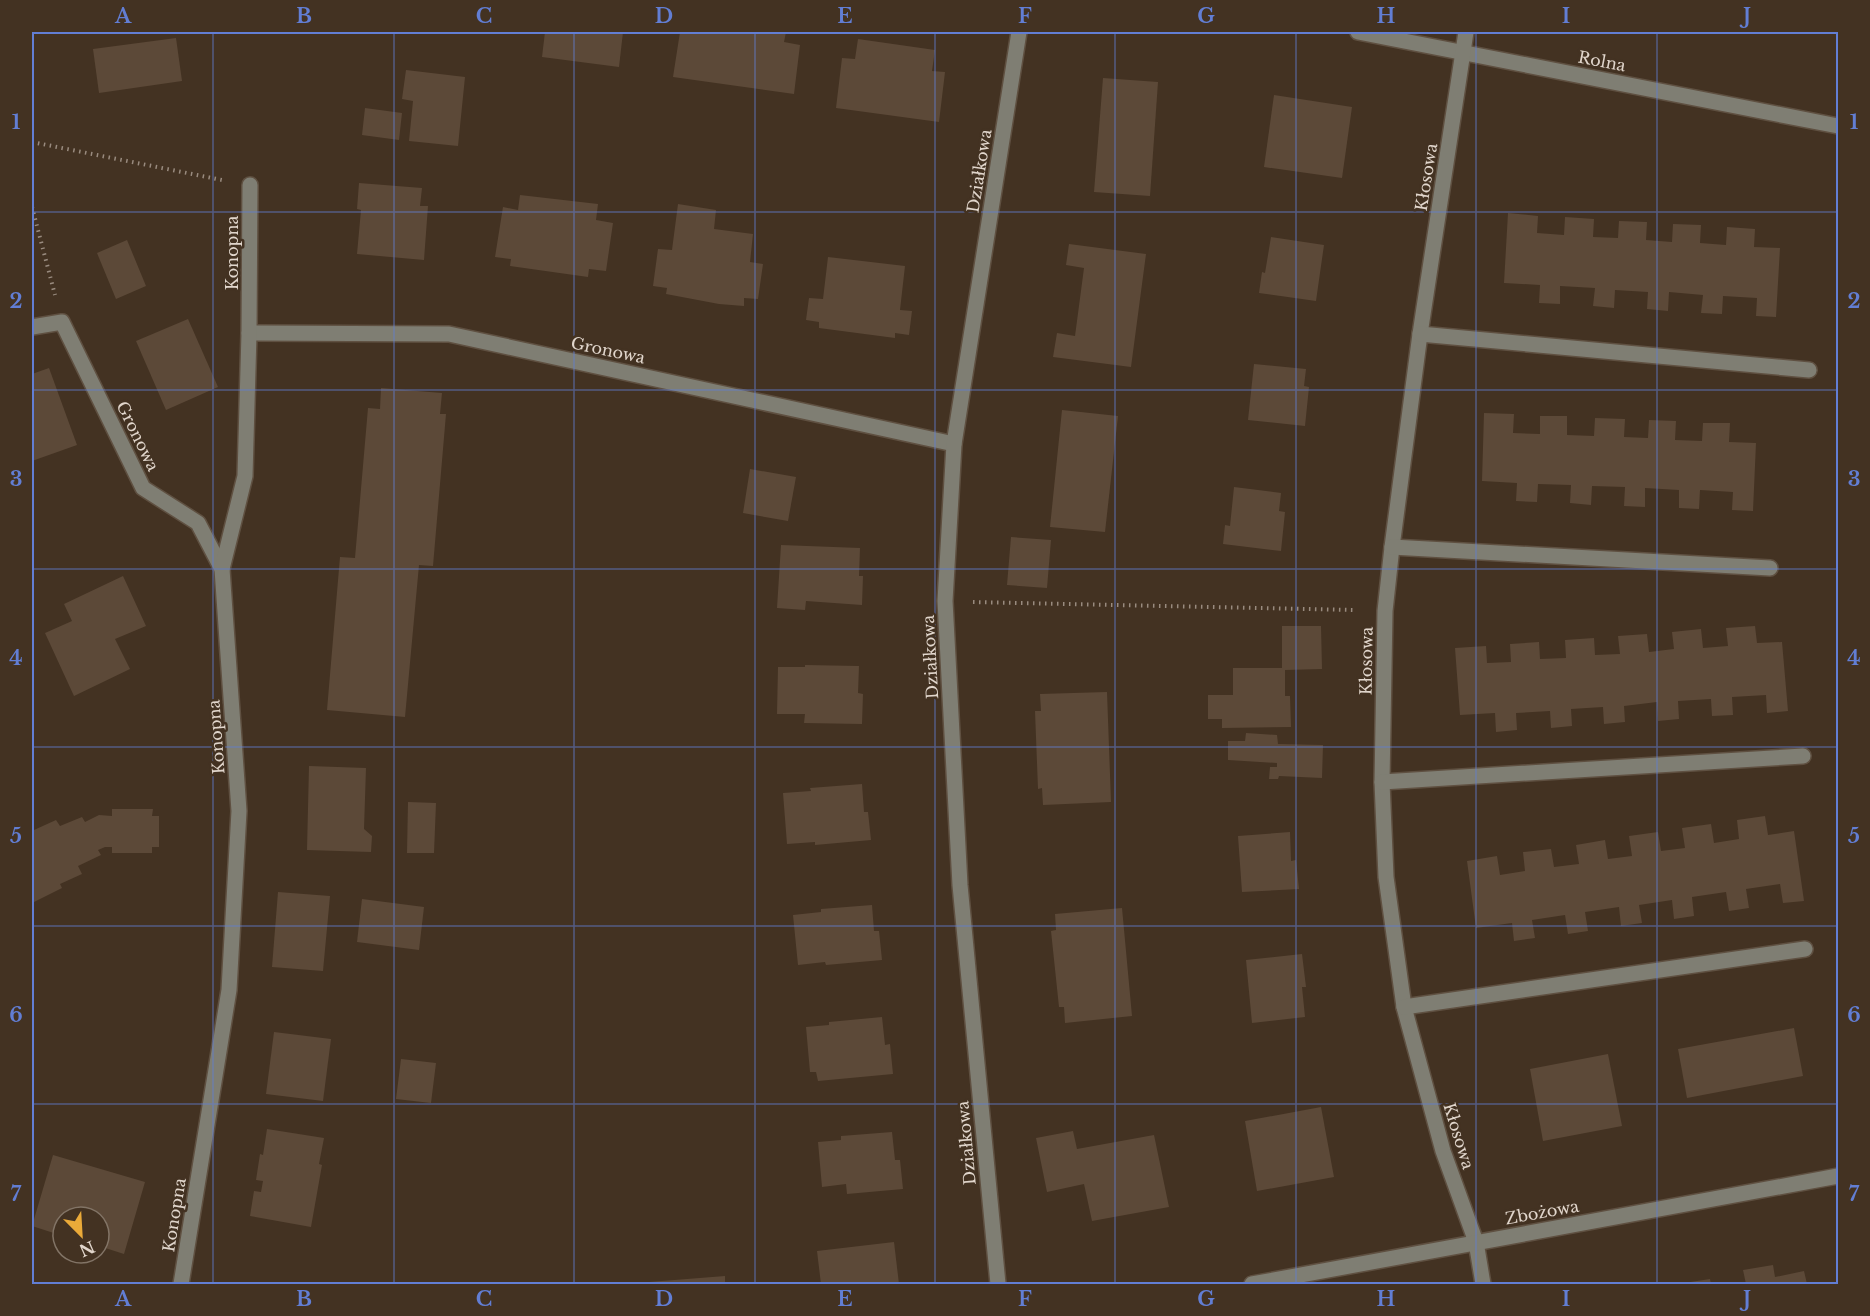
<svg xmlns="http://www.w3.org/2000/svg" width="1870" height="1316" font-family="'Libre Baskerville',serif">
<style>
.building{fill:#5c4938}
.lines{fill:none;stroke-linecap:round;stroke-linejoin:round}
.minor-casing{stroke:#5f5041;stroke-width:18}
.path{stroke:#998b7f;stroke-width:4;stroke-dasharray:1.5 4.5;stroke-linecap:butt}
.minor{stroke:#7f7e73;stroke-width:15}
.grid{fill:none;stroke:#627ed4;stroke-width:1.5;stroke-opacity:0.55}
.labels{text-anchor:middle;stroke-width:5;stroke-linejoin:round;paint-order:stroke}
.street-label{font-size:16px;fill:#e1d6cc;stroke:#433222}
.neatline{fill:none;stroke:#627ed4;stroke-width:2}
.grid-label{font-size:20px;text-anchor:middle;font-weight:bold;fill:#627ed4}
</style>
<rect width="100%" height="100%" fill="#433222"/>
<g class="building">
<path d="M545 32H623L619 67 542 57Z"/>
<path d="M680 32H786L784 42 800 45 794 94 673 77Z"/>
<path d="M176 38 182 81 99 93 93 49Z"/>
<path d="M858 39 935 50 932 71 945 72 939 122 836 108 842 58 855 59Z"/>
<path d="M406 70 465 77 458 146 409 141 413 101 402 99Z"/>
<path d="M1103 78 1158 82 1150 196 1094 192Z"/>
<path d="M1274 95 1352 107 1342 178 1264 167Z"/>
<path d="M365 108 402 113 399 140 362 135Z"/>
<path d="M359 183 422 188 420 206H428L424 260 357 254 361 210 357 209Z"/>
<path d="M520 195 598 204 596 220 613 223 606 271 589 269 588 277 510 266 511 259 495 257 503 207 518 210Z"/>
<path d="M678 204 716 210 714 229 753 234 750 262 763 264 758 299 744 298V306L719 304 666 294 667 288 653 286 658 249 672 250Z"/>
<path d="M1508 213 1538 216 1537 233 1564 235 1565 217 1594 219 1593 237 1618 238 1619 221 1647 222 1646 240 1672 242 1673 224 1701 225 1700 243 1726 245 1727 227 1755 229 1754 247 1780 248 1776 317 1756 316 1757 298 1723 296 1722 314 1701 313 1703 295 1669 292 1668 311 1647 309 1648 292 1615 290 1614 308 1593 306 1595 288 1560 286V304L1539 303 1540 285 1504 283Z"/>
<path d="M1271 237 1324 245 1316 301 1259 293 1262 272 1265 273Z"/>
<path d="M127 240 146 286 116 299 97 253Z"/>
<path d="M1069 244 1146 254 1131 367 1053 357 1057 333 1075 336 1084 268 1066 265Z"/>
<path d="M828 257 905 266 900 310 912 311 909 335 895 333V338L819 328V322L806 320 809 298 823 299Z"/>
<path d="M188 319 218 387 166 410 136 341Z"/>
<path d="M1254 364 1306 369 1304 386 1309 387 1305 426 1248 420Z"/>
<path d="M49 368 77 445 32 461V374Z"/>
<path d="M381 388 442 393 440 414H446L433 566 419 565 405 717 327 710 340 557 355 558 368 408 380 409Z"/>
<path d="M1062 410 1118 416 1105 532 1050 527Z"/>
<path d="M1484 413 1514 414 1513 433 1540 434V416H1567V435L1594 436 1595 418 1625 419 1624 437 1648 438 1649 420 1676 421 1675 440 1702 441 1703 423H1730L1729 442 1756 443 1753 511 1732 510 1733 492 1700 490 1699 509 1679 508V490L1645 488V507L1624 506 1625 487 1592 486 1591 505 1570 503 1571 485 1538 484 1537 502 1516 501 1517 483 1482 481Z"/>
<path d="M750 469 796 477 788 521 743 513Z"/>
<path d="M1234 487 1281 493 1279 511 1285 512 1281 551 1223 544 1225 525 1230 526Z"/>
<path d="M1011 537 1051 540 1047 588 1007 585Z"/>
<path d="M781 545 860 548 859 576H863L862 605 806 601 805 610 777 608Z"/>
<path d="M123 576 146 626 115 639 130 669 74 696 45 633 72 621 64 604Z"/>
<path d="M1282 626H1321L1322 669 1285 670V696H1290L1291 727 1222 728V719H1208V695H1233V668H1282Z"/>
<path d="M1755 626 1757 643 1782 642 1788 711 1767 713 1766 695 1732 697 1733 715 1712 716 1711 699 1678 701 1679 719 1658 721 1657 702 1624 706 1625 722 1604 724 1603 707 1571 709 1572 726 1551 728 1550 711 1516 713 1517 730 1496 732 1495 713 1460 715 1455 648 1486 646 1487 663 1511 662 1510 644 1539 642 1540 659 1566 658 1565 640 1594 638 1595 655 1620 654 1618 636 1647 634 1649 652 1674 649 1672 632 1701 629 1703 648 1728 646 1726 628Z"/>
<path d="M805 665 859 666 858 693 863 694 862 724 804 723 805 714H777L778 667H805Z"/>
<path d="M1107 692 1111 802 1043 805 1042 788 1038 789 1035 711H1041L1040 694Z"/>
<path d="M1246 733 1277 735 1278 744 1323 745 1322 778 1279 776 1278 779H1269L1270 767H1277V763L1228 760V741H1245Z"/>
<path d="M309 766 366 768 364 829 372 836 371 852 307 850Z"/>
<path d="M862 784 864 812H868L871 840 815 845V842L787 844 783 793 811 791 810 788Z"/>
<path d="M408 802 436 803 434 853H407Z"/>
<path d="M112 809H153L152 816H159V847H152V853H112V847H105L98 850 101 855 78 866 82 874 60 884 62 888 32 903V824L34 830 56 820 60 826 82 817 85 822 99 815 112 816Z"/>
<path d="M1765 816 1768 835 1794 831 1804 901 1783 903 1780 884 1746 889 1749 908 1729 911 1726 892 1692 897 1694 916 1674 919 1672 900 1639 905 1642 923 1621 926 1619 907 1585 912 1588 931 1568 934 1565 915 1532 920 1535 938 1514 941 1512 923 1476 928 1467 861 1497 856 1500 875 1525 871 1523 852 1551 849 1554 867 1579 864 1576 845 1605 840 1608 859 1632 856 1629 836 1658 832 1661 851 1685 848 1682 828 1711 824 1714 843 1739 839 1737 820Z"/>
<path d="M1290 832 1291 861 1296 860 1299 889 1242 892 1238 836Z"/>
<path d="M278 892 330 896 323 971 272 967Z"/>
<path d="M362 899 424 907 419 950 357 942Z"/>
<path d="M872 905 874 931H879L882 960 826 965 825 962 798 965 793 915 821 912V909Z"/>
<path d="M1122 908 1132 1016 1065 1023 1064 1007H1059L1051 931 1056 930 1055 914Z"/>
<path d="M1302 954 1306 987H1302L1305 1017 1252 1023 1246 960Z"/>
<path d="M882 1017 885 1045 890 1044 893 1074 818 1081 816 1072H810L806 1027 829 1025V1022Z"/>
<path d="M1794 1028 1803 1076 1687 1098 1678 1049Z"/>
<path d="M274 1032 331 1039 323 1101 266 1094Z"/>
<path d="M1608 1054 1622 1126 1543 1141 1530 1069Z"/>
<path d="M401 1059 436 1063 431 1103 396 1099Z"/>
<path d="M1321 1107 1334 1177 1257 1191 1245 1121Z"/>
<path d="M267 1129 324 1138 319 1164 322 1165 311 1227 250 1216 254 1191 261 1192 263 1181 256 1180 260 1154 263 1155Z"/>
<path d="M1073 1131 1077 1149 1154 1135 1169 1207 1092 1221 1084 1184 1047 1192 1036 1138Z"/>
<path d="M892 1132 895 1160H900L903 1189 847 1194 846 1184 822 1187 818 1142 841 1140V1136Z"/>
<path d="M53 1155 145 1182 124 1254 99 1246V1217H63V1236L32 1226Z"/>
<path d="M894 1242 899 1284H821L817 1251Z"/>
<path d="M1773 1265 1775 1277 1804 1271 1807 1284H1746L1743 1270Z"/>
<path d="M725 1276V1284H649V1282Z"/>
<path d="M1710 1279 1711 1284H1684V1283Z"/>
</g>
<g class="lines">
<defs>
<g id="minor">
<path d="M1358 32 1838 126"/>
<path d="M1466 32 1420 334 1392 547 1385 611 1382 782 1386 877 1404 1007 1443 1151 1476 1242 1483 1284"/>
<path d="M32 327 62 322 143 488 198 523 222 569"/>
<path d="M249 333 449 334 954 444"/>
<path d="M1420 334 1809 370"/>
<path d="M1392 547 1770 568"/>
<path d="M1382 782 1803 756"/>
<path d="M1404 1007 1805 949"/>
<path d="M181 1284 229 990 239 811 222 569 245 476 249 333 250 185"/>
<path d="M998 1284 960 885 945 601 954 444 1019 32"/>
<path d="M1252 1284 1838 1176"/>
</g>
</defs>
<use href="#minor" class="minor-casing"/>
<g class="path">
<path d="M32 142 222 180"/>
<path d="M32 207 55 295"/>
<path d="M973 602 1355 610"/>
</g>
<use href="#minor" class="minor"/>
</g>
<path class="grid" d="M213 32V1284M394 32V1284M574 32V1284M755 32V1284M935 32V1284M1115 32V1284M1296 32V1284M1476 32V1284M1657 32V1284M32 212H1838M32 390H1838M32 569H1838M32 747H1838M32 926H1838M32 1104H1838"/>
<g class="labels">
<g class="street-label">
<text transform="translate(1602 61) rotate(11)" y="6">Rolna</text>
<text transform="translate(979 171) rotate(-81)" y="6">Działkowa</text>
<text transform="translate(1426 177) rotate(-81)" y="6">Kłosowa</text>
<text transform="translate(232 253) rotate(-90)" y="6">Konopna</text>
<text transform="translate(608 350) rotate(12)" y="6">Gronowa</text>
<text transform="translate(138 436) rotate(64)" y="6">Gronowa</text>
<text transform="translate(930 657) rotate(-93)" y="6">Działkowa</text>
<text transform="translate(1366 661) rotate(-89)" y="6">Kłosowa</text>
<text transform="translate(216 737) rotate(-94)" y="6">Konopna</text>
<text transform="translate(1459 1136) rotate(73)" y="6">Kłosowa</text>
<text transform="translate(966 1143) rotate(-95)" y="6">Działkowa</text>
<text transform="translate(1542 1212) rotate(-10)" y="6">Zbożowa</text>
<text transform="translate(174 1215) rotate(-81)" y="6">Konopna</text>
</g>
</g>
<rect width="1870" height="1316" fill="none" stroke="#433222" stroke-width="66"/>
<g transform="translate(81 1235) rotate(156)"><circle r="28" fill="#433222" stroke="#827466" stroke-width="1.5"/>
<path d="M0-4.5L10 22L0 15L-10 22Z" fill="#eaaa39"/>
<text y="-9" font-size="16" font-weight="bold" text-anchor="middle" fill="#e1d6cc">N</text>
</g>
<rect x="33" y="33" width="1804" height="1250" class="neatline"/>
<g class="grid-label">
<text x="123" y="23">A</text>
<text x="304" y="23">B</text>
<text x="484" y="23">C</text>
<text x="664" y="23">D</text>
<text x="845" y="23">E</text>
<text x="1025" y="23">F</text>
<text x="1206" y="23">G</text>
<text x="1386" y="23">H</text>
<text x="1566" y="23">I</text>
<text x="1747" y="23">J</text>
<text x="16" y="129">1</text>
<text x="1854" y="129">1</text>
<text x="16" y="308">2</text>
<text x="1854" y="308">2</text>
<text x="16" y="486">3</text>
<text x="1854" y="486">3</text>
<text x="16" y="665">4</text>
<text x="1854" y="665">4</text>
<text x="16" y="843">5</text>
<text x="1854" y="843">5</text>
<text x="16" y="1022">6</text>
<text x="1854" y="1022">6</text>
<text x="16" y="1201">7</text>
<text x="1854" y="1201">7</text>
<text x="123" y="1306">A</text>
<text x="304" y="1306">B</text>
<text x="484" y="1306">C</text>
<text x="664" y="1306">D</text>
<text x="845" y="1306">E</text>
<text x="1025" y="1306">F</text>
<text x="1206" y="1306">G</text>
<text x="1386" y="1306">H</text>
<text x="1566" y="1306">I</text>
<text x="1747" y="1306">J</text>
</g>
</svg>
